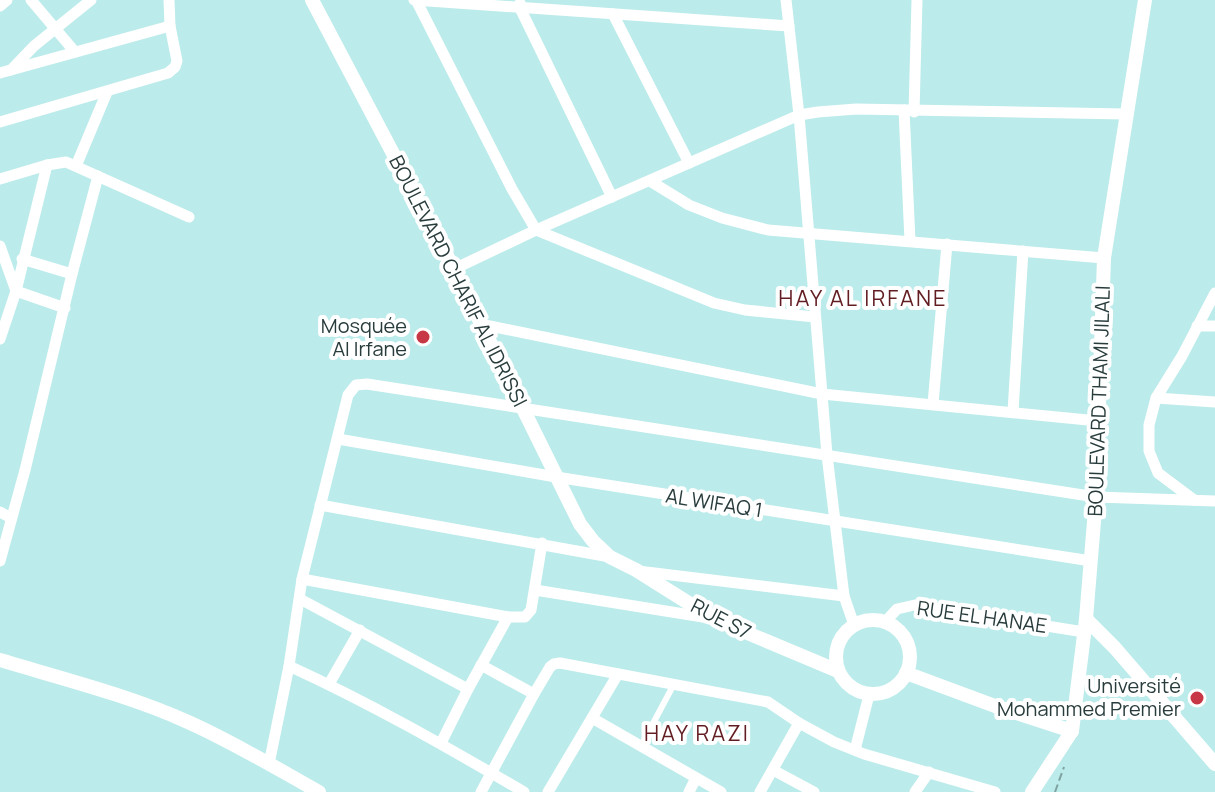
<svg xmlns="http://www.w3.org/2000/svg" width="1215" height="792" font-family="Manrope,sans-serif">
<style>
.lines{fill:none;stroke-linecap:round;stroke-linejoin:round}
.path{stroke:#7fa3a2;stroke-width:2;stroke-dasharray:8 4;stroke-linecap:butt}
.service{stroke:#fff;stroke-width:6}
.minor{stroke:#fff;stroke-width:11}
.tertiary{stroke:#fff;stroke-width:14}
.poi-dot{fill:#c73746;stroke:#fff;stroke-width:3}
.labels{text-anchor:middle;stroke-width:8;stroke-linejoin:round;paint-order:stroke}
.street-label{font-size:20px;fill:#293c3c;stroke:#fff}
.poi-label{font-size:20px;fill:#293c3c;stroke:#fff;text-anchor:end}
.neighbourhood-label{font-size:22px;letter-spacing:2px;fill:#621d22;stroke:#fff}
</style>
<rect width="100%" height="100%" fill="#bbebea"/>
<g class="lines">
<path class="path" d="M1055 792 1064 767"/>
<path class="service" d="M641 746 674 684"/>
<g class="minor">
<path d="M31 0 75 52"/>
<path d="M414 0 789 26"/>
<path d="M416 0 512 189 536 230 714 303 745 310 815 317"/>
<path d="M786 0 799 115 827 455 844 596 854 625"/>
<path d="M520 3V8L612 197"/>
<path d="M0 6 7 0"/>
<path d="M613 14 689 163"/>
<path d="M11 70 34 46 91 0"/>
<path d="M0 73 170 26"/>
<path d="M904 110 910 241"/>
<path d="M914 112 917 0"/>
<path d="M0 122 168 73 175 67 177 61 170 26 169 0"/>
<path d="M76 166 107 92"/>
<path d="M0 179 47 165 66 162 189 217"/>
<path d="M650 181 689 205 722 218 768 230 1104 258"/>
<path d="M0 246 16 291 65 308"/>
<path d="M22 259 72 274"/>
<path d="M454 269 536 230 799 115 818 112 856 109 1126 114"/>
<path d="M480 324 822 394 1098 421"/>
<path d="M1197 326H1215"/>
<path d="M0 339 16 291 47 165"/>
<path d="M1156 398 1215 402"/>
<path d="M933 404 947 244"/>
<path d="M1013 411 1023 251"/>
<path d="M338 439 556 477 1091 561"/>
<path d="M1194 500 1158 473 1149 451V425L1156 398 1182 356 1215 293"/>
<path d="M320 505 610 557"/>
<path d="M0 512 11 518"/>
<path d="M0 561 25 470 72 274 98 176"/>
<path d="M638 571 844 596"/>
<path d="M302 579 508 617H525L531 610 542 543"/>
<path d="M535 590 709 618"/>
<path d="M300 599 468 689"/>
<path d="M885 622 897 609 915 605 1084 632"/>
<path d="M481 665 534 694"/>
<path d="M289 666C370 703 447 747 524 792"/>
<path d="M329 684 360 630"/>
<path d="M592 718 721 792"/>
<path d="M441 743 468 689 508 617"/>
<path d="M855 750 869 695"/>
<path d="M269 764 289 666 302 579 348 395 356 385 367 384 1096 497 1215 501"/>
<path d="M773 770 814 792"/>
<path d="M481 792 534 694 550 667 554 664 560 663 768 702 799 723 834 742 864 754 995 792"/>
<path d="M548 792 618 674"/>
<path d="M689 792 696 778"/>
<path d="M760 792 799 723"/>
<path d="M915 792 929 772"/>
</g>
<g class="tertiary">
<path d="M312 0 454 269 580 524 593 541 610 557 636 570 714 619 838 671"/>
<path d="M1086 619 1115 648 1215 764"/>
<circle cx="873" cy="657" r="37"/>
<path d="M0 660C63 679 128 695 188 722 233 742 276 768 319 792"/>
<path d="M906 673 995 706 1072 731"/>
<path d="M1032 792 1072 731 1086 619 1096 497 1104 258 1145 0"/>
</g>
</g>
<g class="poi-dot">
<circle cx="423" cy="337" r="8"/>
<circle cx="1197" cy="698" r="8"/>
</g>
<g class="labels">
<g class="street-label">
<text transform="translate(458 281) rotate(63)" y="7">BOULEVARD CHARIF AL IDRISSI</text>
<text transform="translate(1099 401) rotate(-88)" y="7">BOULEVARD THAMI JILALI</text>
<text transform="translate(714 503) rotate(9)" y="7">AL WIFAQ 1</text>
<text transform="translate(982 617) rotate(8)" y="7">RUE EL HANAE</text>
<text transform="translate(721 619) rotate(27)" y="7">RUE S7</text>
</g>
<g class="poi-label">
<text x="407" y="333">Mosquée<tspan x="407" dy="23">Al Irfane</tspan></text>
<text x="1181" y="693">Université<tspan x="1181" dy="23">Mohammed Premier</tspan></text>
</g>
<g class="neighbourhood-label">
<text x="863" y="306">HAY AL IRFANE</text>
<text x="697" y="741">HAY RAZI</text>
</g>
</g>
</svg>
